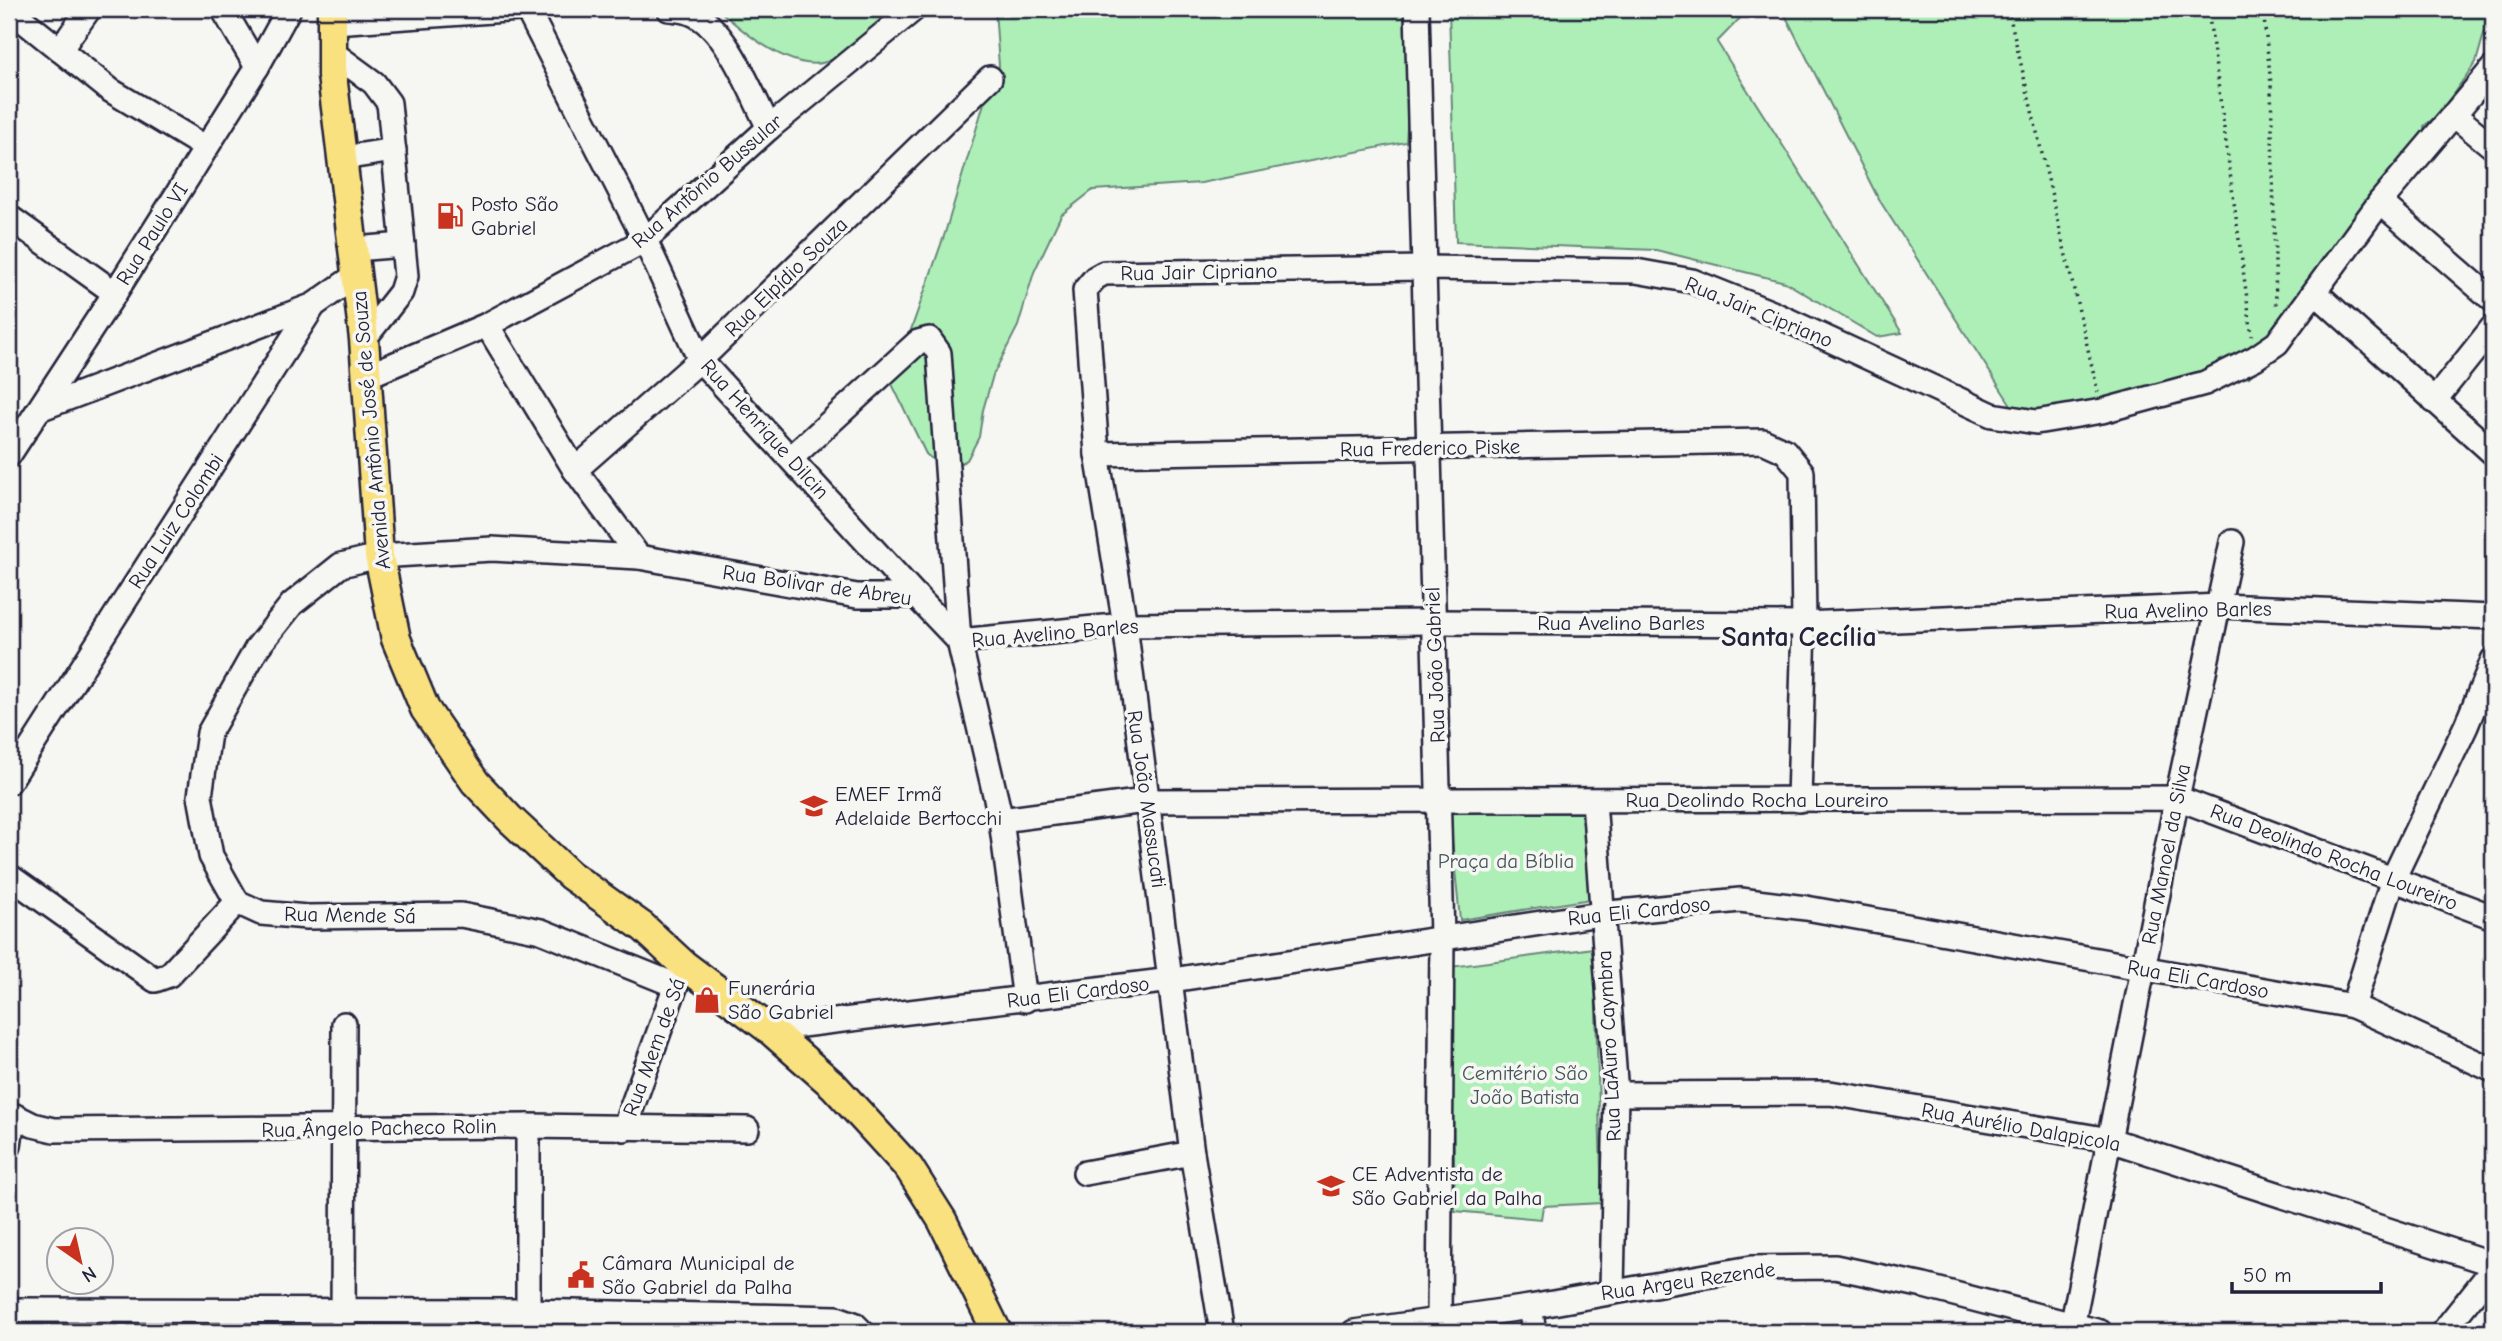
<svg xmlns="http://www.w3.org/2000/svg" width="2502" height="1341" font-family="'Comic Neue',sans-serif">
<style>
.green{fill:#aeefb8;stroke:#68887a;stroke-width:2}
.lines{fill:none;stroke-linecap:round;stroke-linejoin:round}
.minor-casing{stroke:#22223b;stroke-width:28}
.major-casing{stroke:#22223b;stroke-width:33}
.path{stroke:#22223b;stroke-width:3.5;stroke-dasharray:2 5;stroke-linecap:butt}
.minor{stroke:#f6f6f2;stroke-width:23}
.major{stroke:#fae180;stroke-width:28}
.labels{text-anchor:middle;stroke-width:7;stroke-linejoin:round;paint-order:stroke}
.street-label{font-size:21px;fill:#22223b;stroke:#f6f6f2}
.poi-label{font-size:21px;fill:#22223b;stroke:#f6f6f2;text-anchor:start}
.park-label{font-size:21px;fill:#45555a;stroke:#f6f6f2}
.district-label{font-size:28px;font-weight:bold;fill:#22223b;stroke:#f6f6f2}
</style>
<rect width="100%" height="100%" fill="#f6f6f2"/>
<filter id="ink" filterUnits="userSpaceOnUse"><feTurbulence type="fractalNoise" baseFrequency=".0143" numOctaves="2"/><feDisplacementMap in="SourceGraphic" scale="14" xChannelSelector="R" yChannelSelector="G"/><feConvolveMatrix kernelMatrix="1 2 1 2 8 2 1 2 1" color-interpolation-filters="sRGB"/></filter>
<g filter="url(#ink)">
<g class="green">
<path d="M718 9H900C879 27 854 54 826 62 791 73 742 31 718 9Z"/>
<path d="M995 9H1416L1406 142 1201 183 1093 190 1061 215 1034 272 1018 326 993 375 983 410 979 437 967 460 946 471 926 454 892 384 945 233 985 100 999 66Z"/>
<path d="M1449 9H1749L1717 42 1902 333 1877 337 1785 282 1656 250 1456 242Z"/>
<path d="M1782 9H2491L2476 62 2438 115 2424 126 2426 157 2294 335 2249 377 2145 400 2020 419 1878 198Z"/>
<path d="M1449 809 1582 813 1591 899 1460 920Z"/>
<path d="M1594 948 1602 1203 1543 1206 1541 1219 1455 1211 1450 967Z"/>
</g>
<g class="lines">
<defs>
<g id="minor">
<path d="M9 9 110 90 205 147"/>
<path d="M223 9 257 67"/>
<path d="M527 9 645 240 700 360 916 596"/>
<path d="M669 9C676 10 684 10 691 13 727 27 752 95 769 128"/>
<path d="M1417 9 1442 936 1439 1321"/>
<path d="M334 22 520 9"/>
<path d="M60 50 89 9"/>
<path d="M333 53 374 83 389 103 406 276 401 292 364 339"/>
<path d="M2454 115 2493 147"/>
<path d="M343 158 394 150"/>
<path d="M2380 202 2493 300"/>
<path d="M9 217 115 293"/>
<path d="M355 249 403 245"/>
<path d="M2316 293 2493 453"/>
<path d="M487 325 575 470 639 557"/>
<path d="M367 376 487 325 645 240 769 128 914 9"/>
<path d="M2434 401 2493 327"/>
<path d="M42 408 314 305"/>
<path d="M1097 454 1763 441 1785 451 1802 472 1804 624 1799 800"/>
<path d="M9 455 115 293 257 67 289 9"/>
<path d="M791 458 918 342 929 339 939 353 959 641 1125 625 1434 622 1804 624 2220 606 2493 617"/>
<path d="M575 470 700 360 990 78"/>
<path d="M9 782 314 305 358 274"/>
<path d="M1594 801 1616 1094 1612 1290"/>
<path d="M1001 820 1145 801 2177 798 2493 917"/>
<path d="M9 876 155 980 169 975 237 902"/>
<path d="M675 985 541 931 461 915 307 917 261 913 237 902 211 856 200 796 209 733 257 648 292 604 341 565 379 556 492 549 639 557 857 596H916L959 641 1001 820 1025 1000"/>
<path d="M2353 1006 2393 879 2466 726 2493 660"/>
<path d="M769 1029 1172 980 1600 914 1740 900 1806 908 2353 1006 2493 1070"/>
<path d="M1616 1094 1830 1093 2110 1140 2493 1264"/>
<path d="M9 1113 33 1125 54 1130 528 1126 747 1129"/>
<path d="M624 1129 680 974"/>
<path d="M9 1146 13 1116"/>
<path d="M1085 1173 1192 1153"/>
<path d="M1530 1307 1534 1332"/>
<path d="M9 1310 528 1311 837 1318 854 1324 862 1332"/>
<path d="M343 1332 344 1024"/>
<path d="M528 1332V1126"/>
<path d="M1222 1332 1192 1153 1125 625 1097 454 1085 290 1095 278 1104 273 1424 268 1636 271 1692 281 1772 313 1992 415 2036 422 2102 411 2205 383 2255 358 2277 343 2380 202 2493 68"/>
<path d="M1354 1332 1530 1307 1751 1268 1835 1267 1924 1286 2100 1332"/>
<path d="M2071 1332 2177 798 2232 542"/>
<path d="M2443 1332 2493 1269"/>
</g>
<path id="major" d="M332 9V75L364 339 379 556 396 639 425 709 475 782 510 819 570 875 643 927 684 965 769 1029 834 1086 909 1168 942 1220 997 1332"/>
</defs>
<use href="#minor" class="minor-casing"/>
<use href="#major" class="major-casing"/>
<g class="path">
<path d="M2008 9 2098 392"/>
<path d="M2208 9 2252 336"/>
<path d="M2263 9 2271 84 2276 307"/>
</g>
<use href="#minor" class="minor"/>
<use href="#major" class="major"/>
</g>
</g>
<defs>
<symbol id="fuel-bare" viewBox="-9 -9 18 18"><path d="M-5.5-6h7V0h2V4h1.3V-2.5L3-4.5l.8-.8L6-3V5H2.5V1h-1V6h-7ZM-4.2-4.7v3.2H.2V-4.7Z" fill="#c8321e" stroke="#f6f6f2" stroke-width="2.5" paint-order="stroke"/></symbol>
<symbol id="school-bare" viewBox="-9 -9 18 18"><path d="M0-5L7-2L0 1L-7-2ZM-4 1L0 2.5L4 1V4Q0 6-4 4Z" fill="#c8321e" stroke="#f6f6f2" stroke-width="2.5" paint-order="stroke"/></symbol>
<symbol id="shop-bare" viewBox="-9 -9 18 18"><path d="M-5-2.5h2.3a2.7 3.5 0 0 1 5.4 0H5L5.5 6h-11ZM-1.5-2.5h3a1.5 2.3 0 0 0-3 0Z" fill="#c8321e" stroke="#f6f6f2" stroke-width="2.5" paint-order="stroke"/></symbol>
<symbol id="civic-bare" viewBox="-9 -9 18 18"><path d="M-.6-6.5H3V-4.5H.6V-3L4-1V1h2V6H-6V1h2V-1L-.6-3ZM-1.2 2.5V6h2.4V2.5Z" fill="#c8321e" stroke="#f6f6f2" stroke-width="2.5" paint-order="stroke"/></symbol>
</defs>
<g fill-rule="evenodd">
<use href="#fuel-bare" x="431" y="197" width="38" height="38"/>
<use href="#school-bare" x="795" y="787" width="38" height="38"/>
<use href="#shop-bare" x="688" y="981" width="38" height="38"/>
<use href="#school-bare" x="1312" y="1167" width="38" height="38"/>
<use href="#civic-bare" x="562" y="1256" width="38" height="38"/>
</g>
<g class="labels">
<g class="street-label">
<text transform="translate(707 181) rotate(-41)" y="7">Rua Antônio Bussular</text>
<text transform="translate(152 234) rotate(-58)" y="7">Rua Paulo VI</text>
<text transform="translate(1199 272) rotate(-1)" y="7">Rua Jair Cipriano</text>
<text transform="translate(786 277) rotate(-44)" y="7">Rua Elpídio Souza</text>
<text transform="translate(1759 312) rotate(22)" y="7">Rua Jair Cipriano</text>
<text transform="translate(765 429) rotate(48)" y="7">Rua Henrique Dilcin</text>
<text transform="translate(371 430) rotate(-95)" y="7">Avenida Antônio José de Souza</text>
<text transform="translate(1430 448) rotate(-1)" y="7">Rua Frederico Piske</text>
<text transform="translate(176 521) rotate(-57)" y="7">Rua Luiz Colombi</text>
<text transform="translate(817 585) rotate(8)" y="7">Rua Bolivar de Abreu</text>
<text transform="translate(2188 610) rotate(-1)" y="7">Rua Avelino Barles</text>
<text x="1621" y="630">Rua Avelino Barles</text>
<text transform="translate(1055 633) rotate(-5)" y="7">Rua Avelino Barles</text>
<text transform="translate(1435 665) rotate(-92)" y="7">Rua João Gabriel</text>
<text transform="translate(1147 799) rotate(82)" y="7">Rua João Massucati</text>
<text x="1757" y="807">Rua Deolindo Rocha Loureiro</text>
<text transform="translate(2166 854) rotate(-79)" y="7">Rua Manoel da Silva</text>
<text transform="translate(2334 857) rotate(21)" y="7">Rua Deolindo Rocha Loureiro</text>
<text transform="translate(1639 911) rotate(-6)" y="7">Rua Eli Cardoso</text>
<text transform="translate(350 915) rotate(1)" y="7">Rua Mende Sá</text>
<text transform="translate(2198 979) rotate(10)" y="7">Rua Eli Cardoso</text>
<text transform="translate(1078 992) rotate(-7)" y="7">Rua Eli Cardoso</text>
<text transform="translate(1609 1046) rotate(-93)" y="7">Rua LaAuro Caymbra</text>
<text transform="translate(654 1047) rotate(-70)" y="7">Rua Mem de Sá</text>
<text transform="translate(2021 1127) rotate(10)" y="7">Rua Aurélio Dalapicola</text>
<text transform="translate(379 1128) rotate(-1)" y="7">Rua Ângelo Pacheco Rolin</text>
<text transform="translate(1688 1281) rotate(-8)" y="7">Rua Argeu Rezende</text>
</g>
<g class="poi-label">
<text x="471" y="211">Posto São<tspan x="471" dy="24">Gabriel</tspan></text>
<text x="835" y="801">EMEF Irmã<tspan x="835" dy="24">Adelaide Bertocchi</tspan></text>
<text x="728" y="995">Funerária<tspan x="728" dy="24">São Gabriel</tspan></text>
<text x="1352" y="1181">CE Adventista de<tspan x="1352" dy="24">São Gabriel da Palha</tspan></text>
<text x="602" y="1270">Câmara Municipal de<tspan x="602" dy="24">São Gabriel da Palha</tspan></text>
</g>
<g class="park-label">
<text x="1506" y="868">Praça da Bíblia</text>
<text x="1525" y="1080">Cemitério São<tspan x="1525" dy="24">João Batista</tspan></text>
</g>
<g class="district-label">
<text x="1799" y="646">Santa Cecília</text>
</g>
</g>
<rect width="2502" height="1341" fill="none" stroke="#f6f6f2" stroke-width="35"/>
<rect x="18" y="18" width="2467" height="1306" fill="none" stroke="#22223b" stroke-width="2.5" filter="url(#ink)"/>
<g transform="translate(80 1261) rotate(146)"><circle r="33" fill="#f6f6f2" stroke="#a1a1a9" stroke-width="2"/>
<path d="M0-5L12 26L0 18L-12 26Z" fill="#c8321e"/>
<text y="-10" font-size="19" font-weight="bold" text-anchor="middle" fill="#22223b">N</text>
</g>
<path d="M2232 1282v10h149v-10" fill="none" stroke="#22223b" stroke-width="3.5"/>
<text x="2243" y="1282" font-size="21" fill="#22223b" stroke="#f6f6f2" stroke-width="5" paint-order="stroke">50 m</text>
</svg>
